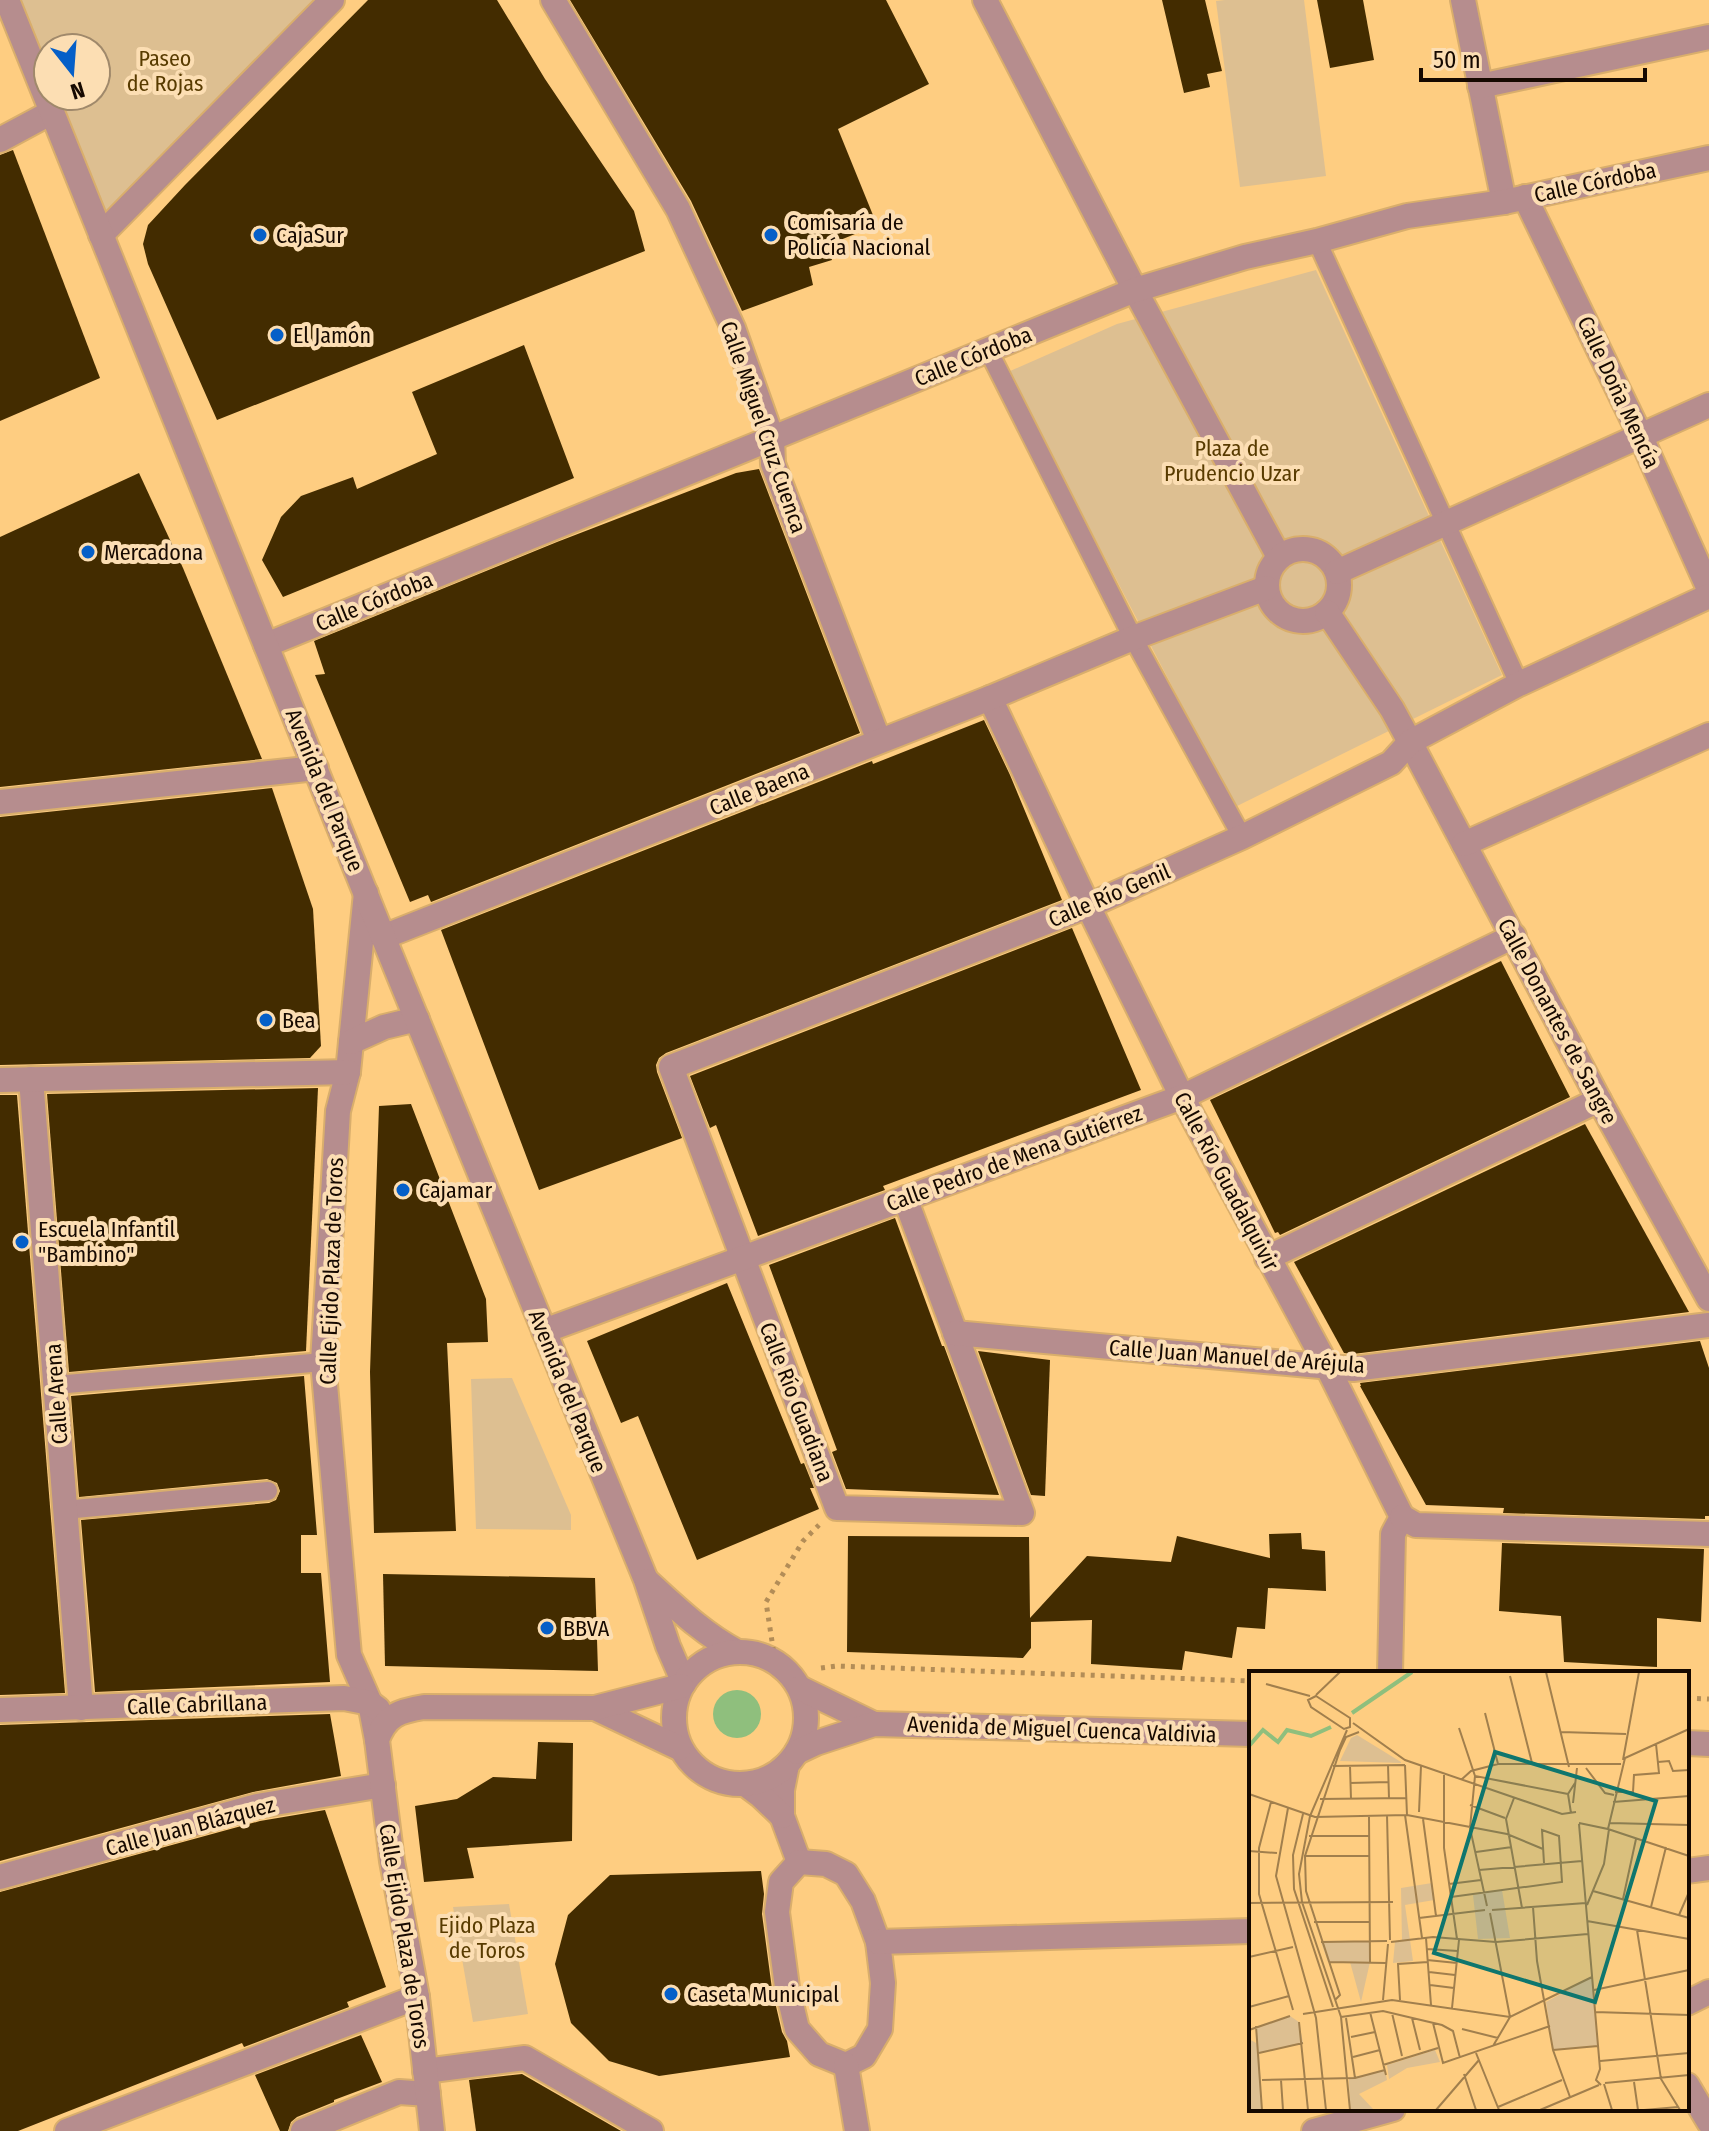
<svg xmlns="http://www.w3.org/2000/svg" width="1709" height="2131" font-family="'Fira Sans Condensed',sans-serif">
<style>
.green{fill:#ddbf91;fill-rule:evenodd}
.water{fill:#8fbf7d}
.building{fill:#432c00}
.lines{fill:none;stroke-linecap:round;stroke-linejoin:round}
.pedestrian-casing{stroke:#d9ae6c;stroke-width:22}
.minor-casing{stroke:#d9ae6c;stroke-width:28}
.tertiary-casing{stroke:#d9ae6c;stroke-width:28}
.path{stroke:#b38d57;stroke-width:5;stroke-dasharray:4 6;stroke-linecap:butt}
.pedestrian{stroke:#b68d8e;stroke-width:18}
.minor{stroke:#b68d8e;stroke-width:24}
.tertiary{stroke:#b68d8e;stroke-width:24}
.poi-dot{fill:#055fc8;stroke:#fcdeb3;stroke-width:3}
.labels{text-anchor:middle;stroke-width:8;stroke-linejoin:round;paint-order:stroke}
.park-label{font-size:22px;fill:#583b00;stroke:#fcdeb3}
.street-label{font-size:22px;fill:#160900;stroke:#fcdeb3}
.poi-label{font-size:22px;fill:#160900;stroke:#fcdeb3;text-anchor:start}
.inset-river{fill:none;stroke:#8fbf7d;stroke-width:4}
.inset-road{fill:none;stroke:#a17f4d;stroke-width:2}
.view{fill:#0f766e;fill-opacity:0.15;stroke:#0f766e;stroke-width:4}
.inset-edge{fill:none;stroke:#160900;stroke-width:4}
</style>
<rect width="100%" height="100%" fill="#fecd81"/>
<g class="green">
<path d="M7 0H332L101 235ZM48 48H96V96H48Z"/>
<path d="M1225 0H1304L1326 176 1240 187 1216 1Z"/>
<path d="M1316 270 1502 675 1235 807 1008 372 1117 324Z"/>
<path d="M512 1378 571 1515V1530L476 1529 471 1379Z"/>
<path d="M509 1904 528 2014 473 2022 453 1907Z"/>
</g>
<circle class="water" cx="737" cy="1714" r="24"/>
<g class="building">
<path d="M368 0H497L545 79 634 211 645 251 217 420 148 264 143 244 148 225 185 185Z"/>
<path d="M570 0H886L929 84 838 129 877 225 828 245 832 260 809 267 813 285 742 311 691 201Z"/>
<path d="M1162 0H1205L1222 71 1207 74 1210 87 1184 93Z"/>
<path d="M1317 0H1363L1374 60 1330 68Z"/>
<path d="M13 150 100 378 0 421V155Z"/>
<path d="M524 345 574 478 283 597 262 560 281 517 301 496 353 477 357 489 437 454 412 392Z"/>
<path d="M759 469 860 733 431 902 428 895 410 902 315 675 325 674 314 641 557 542 736 473Z"/>
<path d="M139 473 183 568 262 759 0 787V537Z"/>
<path d="M984 720 1010 775 1062 900 666 1053 659 1058 656 1065 657 1072 682 1138 539 1190 441 930 872 761 873 764Z"/>
<path d="M272 788 313 909 321 1046 310 1058 0 1065V817Z"/>
<path d="M1072 928 1141 1090 883 1186 885 1190 758 1236 716 1125 710 1128 690 1076Z"/>
<path d="M1501 961 1570 1097 1280 1235 1278 1232 1275 1233 1210 1100Z"/>
<path d="M318 1088 306 1351 69 1372 47 1094Z"/>
<path d="M0 1095H17L65 1693 0 1695Z"/>
<path d="M411 1104 486 1299 488 1342 447 1343 456 1531 374 1533 370 1372 379 1106Z"/>
<path d="M1585 1124 1689 1312 1353 1354 1344 1353 1294 1262Z"/>
<path d="M895 1218 942 1346H944L999 1495 846 1489 832 1452 837 1450 769 1265Z"/>
<path d="M727 1283 801 1464 804 1463 814 1488H810L819 1509 697 1560 638 1416 621 1423 587 1341Z"/>
<path d="M1700 1341 1709 1368V1516H1705V1519L1503 1513 1504 1508 1426 1505 1360 1386H1361L1360 1383Z"/>
<path d="M978 1351 1050 1360 1045 1496 1031 1495Z"/>
<path d="M304 1376 317 1535H301V1573H321L330 1682 95 1692 81 1520 269 1503 276 1500 280 1491 277 1483 267 1479 79 1497 71 1396Z"/>
<path d="M1301 1533 1302 1549 1325 1551 1326 1591 1268 1588 1265 1629 1237 1627 1232 1658 1185 1651 1182 1670 1091 1664 1092 1620 1031 1622V1648L1023 1658 847 1652 848 1536 1029 1537 1030 1618 1087 1556 1171 1562 1177 1536 1270 1558 1269 1534Z"/>
<path d="M1502 1543 1704 1549 1701 1622 1657 1618V1667L1564 1662 1561 1616 1499 1611Z"/>
<path d="M383 1574 595 1578 598 1671 385 1666Z"/>
<path d="M330 1714 341 1776 253 1792 0 1861V1725Z"/>
<path d="M538 1742 573 1743 572 1841 467 1848 474 1878 424 1882 415 1806 457 1799 493 1777 536 1779Z"/>
<path d="M325 1810 386 1987 347 2002 349 2007 244 2047 242 2043 18 2131H0V1892L260 1821Z"/>
<path d="M761 1871 764 1894 762 1914 772 1989 782 2032 787 2041 790 2057 659 2076 609 2061 571 2023 555 1964 568 1915 610 1875Z"/>
<path d="M361 2035 382 2082 334 2100V2102L297 2117 291 2122 288 2131H280L255 2075Z"/>
<path d="M522 2074 621 2131H476L469 2080Z"/>
</g>
<g class="lines">
<defs>
<g id="pedestrian">
<path d="M1317 241 1519 684"/>
<path d="M988 350 1133 638 1242 837"/>
<path d="M55 1385 323 1362"/>
<path d="M64 1510 268 1491"/>
</g>
<g id="minor">
<path d="M553 0 678 209 733 328 772 438 773 464 879 741"/>
<path d="M985 0 1135 290 1279 557"/>
<path d="M1463 0 1504 202"/>
<path d="M1480 86 1709 37"/>
<path d="M0 140 52 112"/>
<path d="M1525 197 1640 435 1709 589"/>
<path d="M101 235 332 0"/>
<circle cx="1303" cy="585" r="36"/>
<path d="M1337 572 1709 405"/>
<path d="M1327 612 1392 709 1410 742 1599 1100 1709 1299"/>
<path d="M266 645 1135 290 1245 257 1317 241 1407 216 1504 202 1709 158"/>
<path d="M990 698 1088 906 1182 1097 1327 1366 1402 1517 1393 1534 1390 1673"/>
<path d="M0 802 316 768"/>
<path d="M1464 844 1709 735"/>
<path d="M366 893 348 1072 338 1111 323 1362 349 1655 370 1703 377 1740"/>
<path d="M383 937 990 698 1133 638 1266 588"/>
<path d="M351 1042 384 1027 417 1019"/>
<path d="M31 1079 81 1708"/>
<path d="M0 1080 348 1072"/>
<path d="M905 1198 1022 1513 837 1508 671 1067 1088 906 1242 837 1391 763 1410 742 1519 684 1709 596"/>
<path d="M1267 1258 1599 1100"/>
<path d="M544 1331 1182 1097 1514 936"/>
<path d="M955 1333 1353 1369 1709 1325"/>
<path d="M1402 1517 1416 1525 1709 1534"/>
<path d="M0 1710 344 1698 370 1703 378 1709"/>
<path d="M787 1765 782 1790V1816L799 1862"/>
<path d="M745 1784 761 1796 782 1816"/>
<path d="M799 1862 826 1864 846 1874 863 1901 878 1942 883 1983 880 2029 864 2056 846 2065 819 2054 797 2029 787 1987 777 1912 781 1882Z"/>
<path d="M1687 1871 1709 1868"/>
<path d="M0 1877 257 1806 383 1785"/>
<path d="M878 1942 1251 1931"/>
<path d="M1687 2003 1709 1992"/>
<path d="M846 2065 857 2131"/>
<path d="M425 2071 525 2058 651 2131"/>
<path d="M1687 2085 1709 2122"/>
<path d="M67 2131 417 1997"/>
<path d="M303 2131 399 2092 428 2094"/>
<path d="M1314 2131 1393 2109"/>
</g>
<g id="tertiary">
<path d="M7 0 373 912 646 1580 668 1646 684 1683"/>
<path d="M647 1581C676 1607 702 1633 736 1651"/>
<circle cx="740" cy="1718" r="66"/>
<path d="M800 1688 874 1724"/>
<path d="M595 1708 679 1748"/>
<path d="M1687 1743 1709 1744"/>
<path d="M797 1752 816 1743 874 1724 1251 1734"/>
<path d="M432 2131 417 1997 392 1861 377 1740C386 1715 399 1711 424 1707L595 1708 681 1686"/>
</g>
</defs>
<use href="#pedestrian" class="pedestrian-casing"/>
<use href="#minor" class="minor-casing"/>
<use href="#tertiary" class="tertiary-casing"/>
<g class="path">
<path d="M775 1661 766 1602 803 1541 819 1525"/>
<path d="M821 1668 837 1666 1251 1681"/>
<path d="M1687 1698 1709 1699"/>
</g>
<use href="#pedestrian" class="pedestrian"/>
<use href="#minor" class="minor"/>
<use href="#tertiary" class="tertiary"/>
</g>
<g class="poi-dot">
<circle cx="260" cy="235" r="8"/>
<circle cx="771" cy="235" r="8"/>
<circle cx="277" cy="335" r="8"/>
<circle cx="88" cy="552" r="8"/>
<circle cx="266" cy="1020" r="8"/>
<circle cx="403" cy="1190" r="8"/>
<circle cx="22" cy="1242" r="8"/>
<circle cx="547" cy="1628" r="8"/>
<circle cx="671" cy="1994" r="8"/>
</g>
<g class="labels">
<g class="park-label">
<text x="165" y="66">Paseo<tspan x="165" dy="25">de Rojas</tspan></text>
<text x="1232" y="456">Plaza de<tspan x="1232" dy="25">Prudencio Uzar</tspan></text>
<text x="487" y="1933">Ejido Plaza<tspan x="487" dy="25">de Toros</tspan></text>
</g>
<g class="street-label">
<text transform="translate(1595 182) rotate(-12)" y="8">Calle Córdoba</text>
<text transform="translate(973 356) rotate(-22)" y="8">Calle Córdoba</text>
<text transform="translate(1619 392) rotate(65)" y="8">Calle Doña Mencía</text>
<text transform="translate(764 427) rotate(71)" y="8">Calle Miguel Cruz Cuenca</text>
<text transform="translate(374 601) rotate(-22)" y="8">Calle Córdoba</text>
<text transform="translate(759 789) rotate(-22)" y="8">Calle Baena</text>
<text transform="translate(325 790) rotate(68)" y="8">Avenida del Parque</text>
<text transform="translate(1109 895) rotate(-23)" y="8">Calle Río Genil</text>
<text transform="translate(1558 1021) rotate(62)" y="8">Calle Donantes de Sangre</text>
<text transform="translate(1014 1158) rotate(-20)" y="8">Calle Pedro de Mena Gutiérrez</text>
<text transform="translate(1227 1181) rotate(62)" y="8">Calle Río Guadalquivir</text>
<text transform="translate(331 1271) rotate(-88)" y="8">Calle Ejido Plaza de Toros</text>
<text transform="translate(1237 1356) rotate(4)" y="8">Calle Juan Manuel de Aréjula</text>
<text transform="translate(568 1391) rotate(68)" y="8">Avenida del Parque</text>
<text transform="translate(56 1394) rotate(-94)" y="8">Calle Arena</text>
<text transform="translate(797 1402) rotate(69)" y="8">Calle Río Guadiana</text>
<text transform="translate(197 1704) rotate(-2)" y="8">Calle Cabrillana</text>
<text transform="translate(1062 1729) rotate(2)" y="8">Avenida de Miguel Cuenca Valdivia</text>
<text transform="translate(190 1826) rotate(-15)" y="8">Calle Juan Blázquez</text>
<text transform="translate(405 1936) rotate(81)" y="8">Calle Ejido Plaza de Toros</text>
</g>
<g class="poi-label">
<text x="787" y="230">Comisaría de<tspan x="787" dy="25">Policía Nacional</tspan></text>
<text x="276" y="243">CajaSur</text>
<text x="293" y="343">El Jamón</text>
<text x="104" y="560">Mercadona</text>
<text x="282" y="1028">Bea</text>
<text x="419" y="1198">Cajamar</text>
<text x="38" y="1237">Escuela Infantil<tspan x="38" dy="25">"Bambino"</tspan></text>
<text x="563" y="1636">BBVA</text>
<text x="687" y="2002">Caseta Municipal</text>
</g>
</g>
<g transform="translate(1249 1671)">
<rect width="440" height="440" fill="#fecd81"/>
<path d="M108 64 152 91V92L91 90 102 67ZM183 212 185 229 156 234 164 290 144 292 146 271 153 270 152 217ZM253 219 261 267 229 268 224 224ZM121 270V291L112 331 101 291H79L72 271ZM343 306 349 375 304 379 297 331ZM41 345 50 351 54 372 10 382 13 439H0V368L7 372V357ZM186 379 191 391 158 397 140 408 138 394ZM136 399 138 409 110 423 125 439H101L100 407Z" fill="#ddbf91"/>
<path class="inset-river" d="M103 42 163 1M0 75 14 59 29 71 38 59 62 65 82 56"/>
<path class="inset-road" d="M297 1 320 96M261 5 283 92M17 13 61 25M67 24 91 1M67 25 101 47V56L95 58 62 36 59 29ZM236 42 249 93M104 52 156 89 313 143 327 141M210 57 226 105 319 123M98 59 61 145 50 203 53 231 92 346 101 439M312 61 377 63M374 89 390 1M409 91 420 90 424 100 440 99M139 94 140 127M156 94 158 144M84 95 156 94M101 95 102 128M337 97 356 122 365 124M195 104V177L208 268M226 105 221 157 238 235M212 109 222 100 249 93H372M101 112 140 111M366 121H384L385 104 410 102 407 73M0 123 66 146 158 144 258 163 294 178M265 127 257 148 273 237M71 128 157 127M22 131 10 177V223L44 339M364 131 440 125M324 132 328 97M221 134 256 147M39 137 27 205 67 347 77 439M170 141 172 95M322 142 319 123 326 112M54 143 44 184 45 218 84 336M138 144 141 269M156 144 173 267M120 145 121 291M174 148 187 245M330 152 359 158 376 87 440 58M361 152 440 154M330 153 351 398 347 409 352 414M359 158 440 185M60 165H121M0 180 28 182M227 181 263 176M55 185H120M230 199 333 190M200 213 232 209M344 220 440 247M202 226 313 211 310 165 293 159 295 192M374 228 387 168M0 232 144 231M338 234 355 193 360 158M284 236 288 290 304 379 321 426M402 236 417 176M243 239 337 232M241 242 261 346M430 244 440 221M170 247 236 239M338 250 440 268M65 251H121M388 259 412 408 431 439M177 267 182 334M72 271 138 270M142 271 184 266 247 271 339 263M178 278 209 280M0 286 44 276M178 289 208 292M80 291 137 292M180 301 206 304M181 314 205 317M345 319 440 299M86 329 91 324 57 220 56 185 91 79 97 66 110 61M134 329 139 273M151 329 149 293 179 291M0 336 40 325M203 337 210 269M121 341 137 404M346 341 440 344M143 342 153 385M54 343 143 329 261 346 343 306M92 346 134 340 193 354 204 360 211 387M97 347 106 407M163 347 171 379M50 351 59 439M184 352 194 392 301 355M7 355 13 439M213 358 249 367M0 359 41 345M102 366 126 361M244 375 261 346M304 379 349 375M10 382 54 372M227 382 250 439M104 386 131 379M351 390 440 382M134 394 189 377M215 403 227 439M13 409 106 407 136 399M32 409 34 439M385 411 389 439M356 412 440 404M355 413 363 439M249 436 313 409M187 439 230 389M291 439 350 414M395 439 429 436"/>
<path class="view" d="M246 81 407 130 346 331 185 282Z"/>
<rect width="440" height="440" class="inset-edge"/>
</g>
<g transform="translate(72 72) rotate(163)"><circle r="38" fill="#fcdeb3" stroke="#a0896b" stroke-width="2"/>
<path d="M0-6L14 30L0 20L-14 30Z" fill="#055fc8"/>
<text y="-12" font-size="22" font-weight="bold" text-anchor="middle" fill="#160900">N</text>
</g>
<path d="M1421 68v12h224v-12" fill="none" stroke="#160900" stroke-width="4"/>
<text x="1433" y="68" font-size="24" fill="#160900" stroke="#fcdeb3" stroke-width="6" paint-order="stroke">50 m</text>
</svg>
